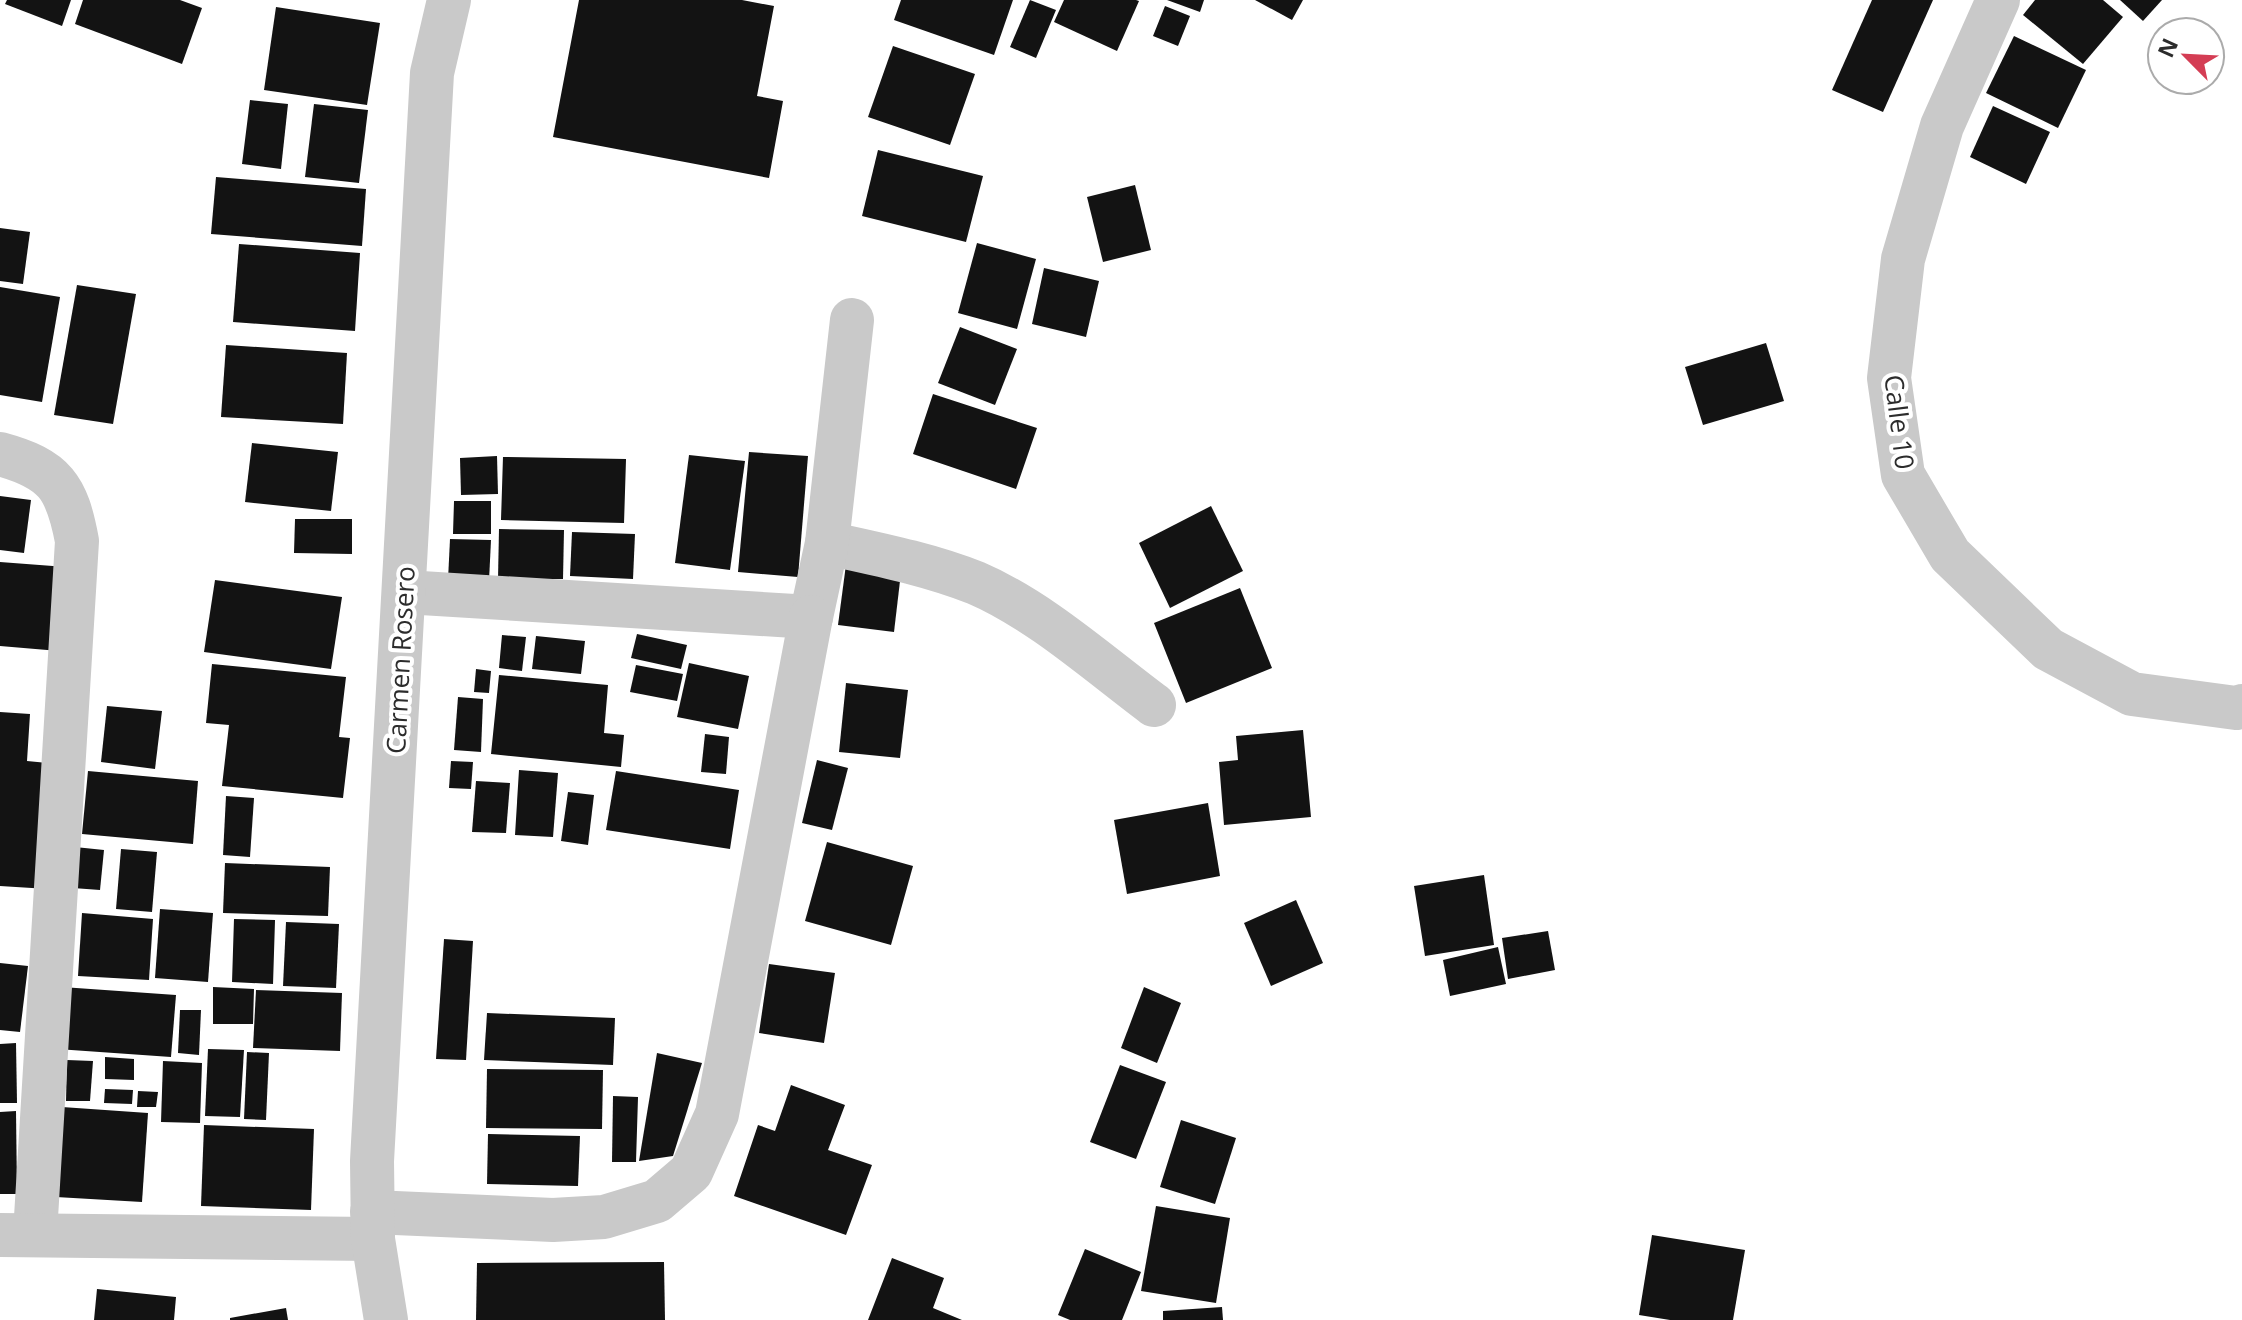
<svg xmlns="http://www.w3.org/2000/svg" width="2242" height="1320" font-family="'Open Sans',sans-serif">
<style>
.building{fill:#131313}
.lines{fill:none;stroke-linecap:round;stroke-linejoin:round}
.street{stroke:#c9c9c9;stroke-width:44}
.labels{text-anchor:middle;stroke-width:8;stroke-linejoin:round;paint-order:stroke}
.street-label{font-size:26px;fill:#2c2c2c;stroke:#fff}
</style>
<rect width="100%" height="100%" fill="#fff"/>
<g class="building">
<path d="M7 0H71L62 26 5 4Z"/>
<path d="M83 0H180L202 8 182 64 75 24Z"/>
<path d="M579 0H742L774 6 757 96 783 101 769 178 553 137Z"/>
<path d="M901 0H1013L994 55 894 20Z"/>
<path d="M1030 0 1056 10 1036 58 1010 47Z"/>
<path d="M1064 0H1136L1139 1 1117 51 1054 22Z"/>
<path d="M1167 0H1204L1200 12Z"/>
<path d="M1255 0H1303L1292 20Z"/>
<path d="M1872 0H1933L1883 112 1832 90Z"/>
<path d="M2035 0H2103L2123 17 2083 64 2023 15Z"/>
<path d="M2120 0H2162L2143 21Z"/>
<path d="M1165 6 1190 16 1178 46 1153 36Z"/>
<path d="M276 7 380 23 367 105 264 90Z"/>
<path d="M2014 36 2086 70 2058 128 1986 93Z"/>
<path d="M893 46 975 74 950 145 868 117Z"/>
<path d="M250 100 288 104 281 169 242 164Z"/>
<path d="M314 104 368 110 359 183 305 177Z"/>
<path d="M1993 106 2050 132 2026 184 1970 157Z"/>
<path d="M878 150 983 176 966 242 862 216Z"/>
<path d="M216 177 366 189 362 246 211 234Z"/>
<path d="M1135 185 1151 250 1103 262 1087 197Z"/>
<path d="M0 228 30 232 23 284 0 281Z"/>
<path d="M977 243 1036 259 1017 329 958 313Z"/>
<path d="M239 244 360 253 355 331 233 322Z"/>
<path d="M1044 268 1099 281 1086 337 1032 324Z"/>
<path d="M77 285 136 294 113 424 54 415Z"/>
<path d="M0 287 60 297 42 402 0 395Z"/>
<path d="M960 327 1017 349 995 405 938 383Z"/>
<path d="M1766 343 1784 401 1703 425 1685 367Z"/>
<path d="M226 345 347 353 343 424 221 417Z"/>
<path d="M933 394 1037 428 1016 489 913 454Z"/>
<path d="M252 443 338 452 331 511 245 502Z"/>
<path d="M749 452 808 456 798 577 738 572Z"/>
<path d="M689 455 745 461 730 570 675 563Z"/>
<path d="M497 456 498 494 461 495 460 458Z"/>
<path d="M503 457 626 459 624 523 501 520Z"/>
<path d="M0 496 31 500 24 553 0 550Z"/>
<path d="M454 501H491V534H453Z"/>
<path d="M1211 506 1243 571 1170 608 1139 543Z"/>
<path d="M295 519H352V554L294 553Z"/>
<path d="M499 529 564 530 563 579H498Z"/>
<path d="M572 532 635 534 633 579 570 576Z"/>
<path d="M450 539 491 540 489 581 448 580Z"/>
<path d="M847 557 902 564 894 632 838 625Z"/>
<path d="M0 562 66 567 59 651 0 646Z"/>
<path d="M215 580 342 597 331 669 204 652Z"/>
<path d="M1240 588 1272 668 1186 703 1154 623Z"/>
<path d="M637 634 687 645 681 669 631 658Z"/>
<path d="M502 635 526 637 522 671 499 668Z"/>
<path d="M536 636 585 641 581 674 532 669Z"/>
<path d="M689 663 749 676 738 729 677 717Z"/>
<path d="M212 664 346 677 339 737 350 738 343 798 222 786 229 725 206 723Z"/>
<path d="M636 665 683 674 677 701 630 692Z"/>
<path d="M476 669 491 671 489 693 474 692Z"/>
<path d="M499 675 608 685 604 733 624 735 621 767 491 754Z"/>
<path d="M846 683 908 690 900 758 839 752Z"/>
<path d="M458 697 483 699 481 752 454 750Z"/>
<path d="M107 706 162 711 155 769 101 762Z"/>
<path d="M0 712 30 714 27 761 58 764 48 889 0 886Z"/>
<path d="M1303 730 1311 817 1224 825 1219 762 1238 760 1236 736Z"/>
<path d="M705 734 729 737 726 774 701 772Z"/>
<path d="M817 760 848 768 832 830 802 823Z"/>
<path d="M451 761 473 762 471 789 449 788Z"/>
<path d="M519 770 558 773 553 837 515 835Z"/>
<path d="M88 771 198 781 193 844 82 834Z"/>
<path d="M616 771 739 790 730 849 606 830Z"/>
<path d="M476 781 510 783 506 833 472 832Z"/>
<path d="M568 792 594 795 588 845 561 841Z"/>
<path d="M226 796 254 798 250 857 223 855Z"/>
<path d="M1208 803 1220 876 1127 894 1114 820Z"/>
<path d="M827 842 913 866 891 945 805 921Z"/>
<path d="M75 847 104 850 100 890 73 888Z"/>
<path d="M121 849 157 852 152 912 116 909Z"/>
<path d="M225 863 330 867 328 916 223 913Z"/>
<path d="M1484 875 1494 945 1425 956 1414 886Z"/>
<path d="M1296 900 1323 963 1271 986 1244 923Z"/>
<path d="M160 909 213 913 208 982 155 978Z"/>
<path d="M82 913 153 919 149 980 78 976Z"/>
<path d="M234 919 275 920 273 984 232 982Z"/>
<path d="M286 922 339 924 336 988 283 986Z"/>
<path d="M1548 931 1555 970 1508 979 1502 938Z"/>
<path d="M444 939 473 941 466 1060 436 1059Z"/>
<path d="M1498 947 1506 984 1450 996 1443 960Z"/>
<path d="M0 963 28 966 20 1032 0 1030Z"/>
<path d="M769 964 835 973 824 1043 759 1033Z"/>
<path d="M62 987 176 995 171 1057 57 1049Z"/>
<path d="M213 987 254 989 253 1024H213Z"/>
<path d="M1144 987 1181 1003 1157 1063 1121 1048Z"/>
<path d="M256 990 342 993 340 1051 253 1048Z"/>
<path d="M180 1010H201L199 1055 178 1053Z"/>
<path d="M487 1013 615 1018 613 1065 484 1060Z"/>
<path d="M16 1043 17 1103H0V1044Z"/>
<path d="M208 1049 244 1050 240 1117 205 1116Z"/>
<path d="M247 1052 269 1053 266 1120 244 1119Z"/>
<path d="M657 1053 702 1063 673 1156 639 1161Z"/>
<path d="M105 1057 134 1059V1080L105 1079Z"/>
<path d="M67 1060 93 1061 90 1101H66Z"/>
<path d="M163 1061 202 1063 200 1123 161 1122Z"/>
<path d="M1120 1065 1166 1082 1136 1159 1090 1142Z"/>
<path d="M487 1069 603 1070 602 1129 486 1128Z"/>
<path d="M791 1085 845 1105 828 1150 872 1165 846 1235 734 1196 758 1125 775 1131Z"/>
<path d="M105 1089 133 1090 132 1104 104 1103Z"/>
<path d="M138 1091 158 1092 156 1107H137Z"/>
<path d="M613 1096 638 1097 636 1162H612Z"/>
<path d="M62 1107 148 1113 142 1202 56 1197Z"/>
<path d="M16 1111 17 1194H0V1112Z"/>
<path d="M1181 1120 1236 1138 1215 1204 1160 1187Z"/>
<path d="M204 1125 314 1129 311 1210 201 1206Z"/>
<path d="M488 1134 580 1136 578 1186 487 1184Z"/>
<path d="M1156 1206 1230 1218 1216 1303 1141 1291Z"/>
<path d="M1652 1235 1745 1250 1733 1320H1670L1639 1315Z"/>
<path d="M1085 1249 1141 1272 1122 1320H1070L1058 1315Z"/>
<path d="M892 1258 944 1278 933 1308 962 1320H868Z"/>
<path d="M664 1262 665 1320H476L477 1263Z"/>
<path d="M97 1289 176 1297 174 1320H94Z"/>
<path d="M1222 1307 1223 1320H1163V1311Z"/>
<path d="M286 1308 288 1320H230V1318Z"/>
</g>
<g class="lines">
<g class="street">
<path d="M1998 0 1942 126 1903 259 1889 378 1903 475 1950 555 2048 649 2132 694 2236 708 2242 706"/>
<path d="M0 454C55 469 67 487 77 541L35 1234"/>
<path d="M827 543C877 554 928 564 976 583 1039 610 1099 664 1154 705"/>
<path d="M405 592 811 617 827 543 852 320"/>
<path d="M372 1212 553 1220 604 1217 657 1201 691 1172 717 1114 811 617"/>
<path d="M0 1235 373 1239"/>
<path d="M386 1320 373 1239 372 1161 432 73 449 0"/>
</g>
</g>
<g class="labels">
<g class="street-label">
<text transform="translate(1899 422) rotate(83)" y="9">Calle 10</text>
<text transform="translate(401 660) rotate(-87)" y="9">Carmen Rosero</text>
</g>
</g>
<g transform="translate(2186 56) rotate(294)"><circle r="38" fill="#ffffff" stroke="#ababab" stroke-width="2"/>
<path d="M0-6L14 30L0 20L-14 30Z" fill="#d43d54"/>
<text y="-12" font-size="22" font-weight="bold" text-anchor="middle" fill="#2c2c2c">N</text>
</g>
</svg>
